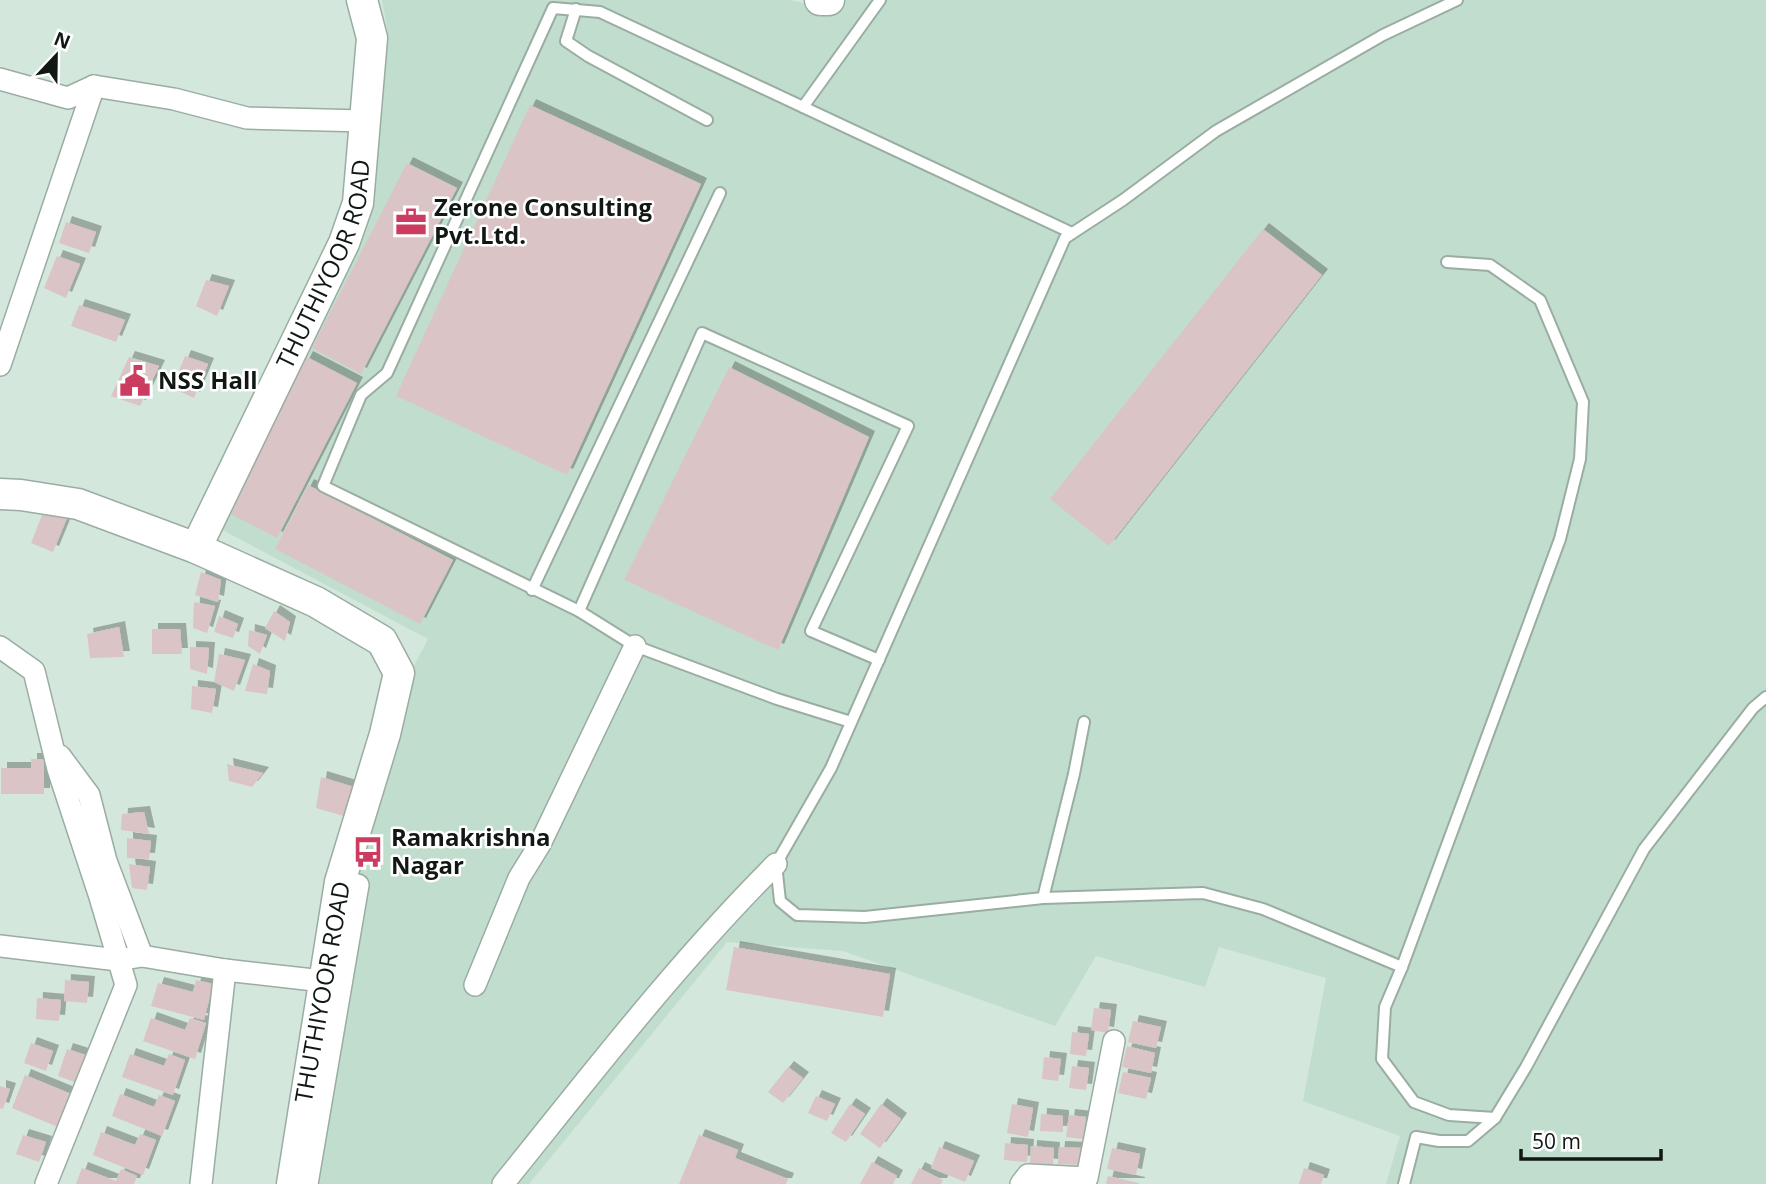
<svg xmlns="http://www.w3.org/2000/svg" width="1766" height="1184" font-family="'Open Sans',sans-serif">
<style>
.built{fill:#c1ddcd}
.building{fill:#dbc4c6;filter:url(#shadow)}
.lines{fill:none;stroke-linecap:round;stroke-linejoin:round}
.lane-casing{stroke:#9aada2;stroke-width:14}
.street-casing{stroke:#9aada2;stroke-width:24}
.secondary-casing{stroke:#9aada2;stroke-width:33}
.lane{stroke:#fff;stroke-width:10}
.street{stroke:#fff;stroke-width:21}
.secondary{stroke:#fff;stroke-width:30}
.labels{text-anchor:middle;stroke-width:5;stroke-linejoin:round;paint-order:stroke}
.poi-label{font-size:24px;font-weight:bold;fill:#111814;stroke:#fff;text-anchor:start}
.street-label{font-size:24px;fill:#111814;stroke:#fff}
</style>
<defs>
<filter id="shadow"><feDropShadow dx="6" dy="-6" stdDeviation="0" flood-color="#0004"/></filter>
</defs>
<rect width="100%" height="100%" fill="#d3e7dc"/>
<path class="built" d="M382 0H790L836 10 844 0H1766V1184H1386L1400 1136 1303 1101 1326 978 1219 947 1205 987 1096 956 1055 1026 843 951 727 942 529 1184H301L346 889 397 698 428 639 215 526 375 181 388 33Z"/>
<g class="building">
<path d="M530 105 701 184 567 475 396 396Z"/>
<path d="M407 163 457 188 361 374 312 348Z"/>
<path d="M66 222 96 232 89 253 59 243Z"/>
<path d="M1263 229 1322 275 1109 546 1050 499Z"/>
<path d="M57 256 80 264 66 298 44 288Z"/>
<path d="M206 280 229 286 217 316 196 306Z"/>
<path d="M79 305 125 320 116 342 71 326Z"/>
<path d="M185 356 208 364 194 398 172 388Z"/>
<path d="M129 357 159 366 140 406 111 396Z"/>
<path d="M307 357 357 383 277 538 227 512Z"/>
<path d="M729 367 869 437 778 650 624 580Z"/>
<path d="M308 485 453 560 420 624 275 549Z"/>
<path d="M44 510 67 518 53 552 31 543Z"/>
<path d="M201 572 221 580 218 602 195 595Z"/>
<path d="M194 602 215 606 207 633 193 628Z"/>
<path d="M274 611 290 622 285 641 265 628Z"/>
<path d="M219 616 238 624 233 638 214 632Z"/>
<path d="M119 627 124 657 90 658 87 634Z"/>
<path d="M152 629H180L182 654H152Z"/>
<path d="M249 630 267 635 260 654 248 646Z"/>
<path d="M190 647 209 648 207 674 190 669Z"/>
<path d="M219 654 245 660 234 691 214 682Z"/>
<path d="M253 664 270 671 267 694 245 691Z"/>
<path d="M192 686 216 689 212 713 191 709Z"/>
<path d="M31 759H44V794H1V768H31Z"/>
<path d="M227 764 263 773 252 787 229 781Z"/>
<path d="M321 777 357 788 347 817 316 808Z"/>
<path d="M144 812 149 834 121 830 122 814Z"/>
<path d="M127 838 151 841 149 859 127 858Z"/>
<path d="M129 864 150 867 147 890 132 888Z"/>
<path d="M734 947 890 974 883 1017 726 990Z"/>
<path d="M65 980 89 982 87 1003 64 1001Z"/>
<path d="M196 980 213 984 204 1020 151 1006 158 983 193 992Z"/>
<path d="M37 998 61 1000 59 1021 36 1019Z"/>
<path d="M1094 1008 1111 1010 1108 1033 1091 1030Z"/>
<path d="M151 1018 185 1030 190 1018 206 1023 195 1059 143 1041Z"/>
<path d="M1133 1021 1161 1027 1156 1048 1128 1042Z"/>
<path d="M1072 1032 1089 1034 1086 1056 1070 1054Z"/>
<path d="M31 1043 53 1051 46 1071 24 1063Z"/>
<path d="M1127 1046 1155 1053 1151 1073 1122 1067Z"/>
<path d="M67 1049 89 1056 80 1084 58 1076Z"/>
<path d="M130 1054 164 1066 169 1054 185 1060 173 1095 122 1077Z"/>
<path d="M1044 1057 1061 1059 1058 1081 1042 1079Z"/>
<path d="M1072 1066 1089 1068 1086 1090 1069 1088Z"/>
<path d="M788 1067 803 1078 783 1103 768 1092Z"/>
<path d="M1123 1072 1151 1078 1146 1099 1118 1093Z"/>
<path d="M25 1075 71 1094 58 1127 12 1108Z"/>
<path d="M0 1086 10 1089 3 1109 0 1108Z"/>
<path d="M120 1094 154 1107 159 1095 175 1101 162 1136 112 1116Z"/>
<path d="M816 1096 835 1104 827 1121 808 1113Z"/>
<path d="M850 1104 865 1114 846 1142 831 1133Z"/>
<path d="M881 1104 901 1119 880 1148 860 1134Z"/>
<path d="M1012 1104 1033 1108 1028 1137 1007 1133Z"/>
<path d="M1041 1114 1063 1116V1132L1040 1131Z"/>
<path d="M1069 1115 1086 1117 1083 1139 1066 1137Z"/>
<path d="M101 1132 135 1145 140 1134 156 1140 143 1175 93 1155Z"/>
<path d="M23 1135 46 1142 39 1162 16 1154Z"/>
<path d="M699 1135 738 1150 735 1158 788 1179 786 1184H679Z"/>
<path d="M1005 1143 1028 1145 1027 1162 1004 1160Z"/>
<path d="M1031 1146 1054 1148 1053 1165 1030 1163Z"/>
<path d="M939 1147 974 1161 965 1182 931 1168Z"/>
<path d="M1059 1147 1081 1148 1080 1165 1058 1164Z"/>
<path d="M1112 1148 1140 1154 1136 1175 1107 1169Z"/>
<path d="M872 1162 897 1176 893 1184H860Z"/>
<path d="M82 1168 116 1181 121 1169 137 1176 134 1184H76Z"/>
<path d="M919 1168 943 1180 941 1184H911Z"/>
<path d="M1304 1168 1324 1175 1321 1184H1299Z"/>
<path d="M1108 1176 1139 1183V1184H1106Z"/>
</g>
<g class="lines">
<defs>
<g id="lane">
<path d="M1457 0 1383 35 1216 131 1123 200 1065 238 831 768 776 864 780 901 797 915 865 917 1043 898 1203 893 1263 909 1402 967 1385 1007 1382 1059 1414 1102 1449 1115 1495 1118"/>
<path d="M576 9 566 41 588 56 707 120"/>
<path d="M803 107 880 0"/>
<path d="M532 590 720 193"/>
<path d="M579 611 702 333 908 426 811 631 879 660"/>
<path d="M851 722 777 699 635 646 579 611 323 486 361 395 387 373 553 8 600 12 1072 233"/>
<path d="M1043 898 1074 774 1084 722"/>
<path d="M1402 967 1560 539 1580 459 1583 402 1540 300 1490 265 1447 262"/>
<path d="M1404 1184 1416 1137 1439 1141H1468L1495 1118 1526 1067 1644 849 1753 708 1766 697"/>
</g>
<g id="street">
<path d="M0 79 68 98 94 86 174 99 247 118 365 121"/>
<path d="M0 365 94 86"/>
<path d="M0 647 34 671 58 769 100 897 126 985 46 1184"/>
<path d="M60 756 89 795 106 861 142 956"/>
<path d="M0 946 118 960 142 956 225 970 323 981"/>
<path d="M475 985 519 878 540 844 635 646"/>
<path d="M201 1184 225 970"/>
<path d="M307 1184 358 885 340 882"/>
<path d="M503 1184C591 1075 677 963 776 864"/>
<path d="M1021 1184 1028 1175 1087 1178 1114 1041"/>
</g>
<g id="secondary">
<path d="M820 0H829"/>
<path d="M0 494 21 495 78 504 196 548 316 602 382 641 399 673 385 734 340 882 292 1184"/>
<path id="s1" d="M196 548 344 243 358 203 372 38 362 0"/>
</g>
</defs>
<use href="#lane" class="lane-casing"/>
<use href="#street" class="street-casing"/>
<use href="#secondary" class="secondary-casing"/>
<use href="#lane" class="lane"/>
<use href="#street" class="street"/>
<use href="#secondary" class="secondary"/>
</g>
<defs>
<symbol id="office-bare" viewBox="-9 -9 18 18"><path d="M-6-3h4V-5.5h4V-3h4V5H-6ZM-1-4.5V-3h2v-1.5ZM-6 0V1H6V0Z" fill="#cc3c60" stroke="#fff" stroke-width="2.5" paint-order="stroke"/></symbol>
<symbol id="civic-bare" viewBox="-9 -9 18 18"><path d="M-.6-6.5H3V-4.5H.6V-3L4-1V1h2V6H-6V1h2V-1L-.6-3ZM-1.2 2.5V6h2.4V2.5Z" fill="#cc3c60" stroke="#fff" stroke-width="2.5" paint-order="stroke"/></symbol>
<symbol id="bus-bare" viewBox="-9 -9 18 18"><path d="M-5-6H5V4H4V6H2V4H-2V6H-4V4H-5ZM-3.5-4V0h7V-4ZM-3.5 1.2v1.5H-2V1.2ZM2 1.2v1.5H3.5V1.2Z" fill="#cc3c60" stroke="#fff" stroke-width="2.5" paint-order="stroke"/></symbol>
</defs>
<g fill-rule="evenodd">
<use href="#office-bare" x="389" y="200" width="44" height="44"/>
<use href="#civic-bare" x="113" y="359" width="44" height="44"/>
<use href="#bus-bare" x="346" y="830" width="44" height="44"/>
</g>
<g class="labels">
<g class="poi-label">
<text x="434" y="216">Zerone Consulting<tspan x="434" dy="28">Pvt.Ltd.</tspan></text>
<text x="158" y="389">NSS Hall</text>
<text x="391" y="846">Ramakrishna<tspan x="391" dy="28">Nagar</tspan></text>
</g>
<g class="street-label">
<text dy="8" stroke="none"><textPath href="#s1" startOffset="313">THUTHIYOOR ROAD</textPath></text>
<text transform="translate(323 992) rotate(-80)" y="8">THUTHIYOOR ROAD</text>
</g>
</g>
<g transform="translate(56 56) rotate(22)" stroke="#ffffff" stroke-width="5" paint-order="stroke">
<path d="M0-5L12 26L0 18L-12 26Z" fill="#111814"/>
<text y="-10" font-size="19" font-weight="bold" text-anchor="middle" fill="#111814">N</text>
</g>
<path d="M1521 1149v10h140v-10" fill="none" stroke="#111814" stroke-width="3.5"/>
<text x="1532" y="1149" font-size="21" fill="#111814" stroke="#ffffff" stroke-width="5" paint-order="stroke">50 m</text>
</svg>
